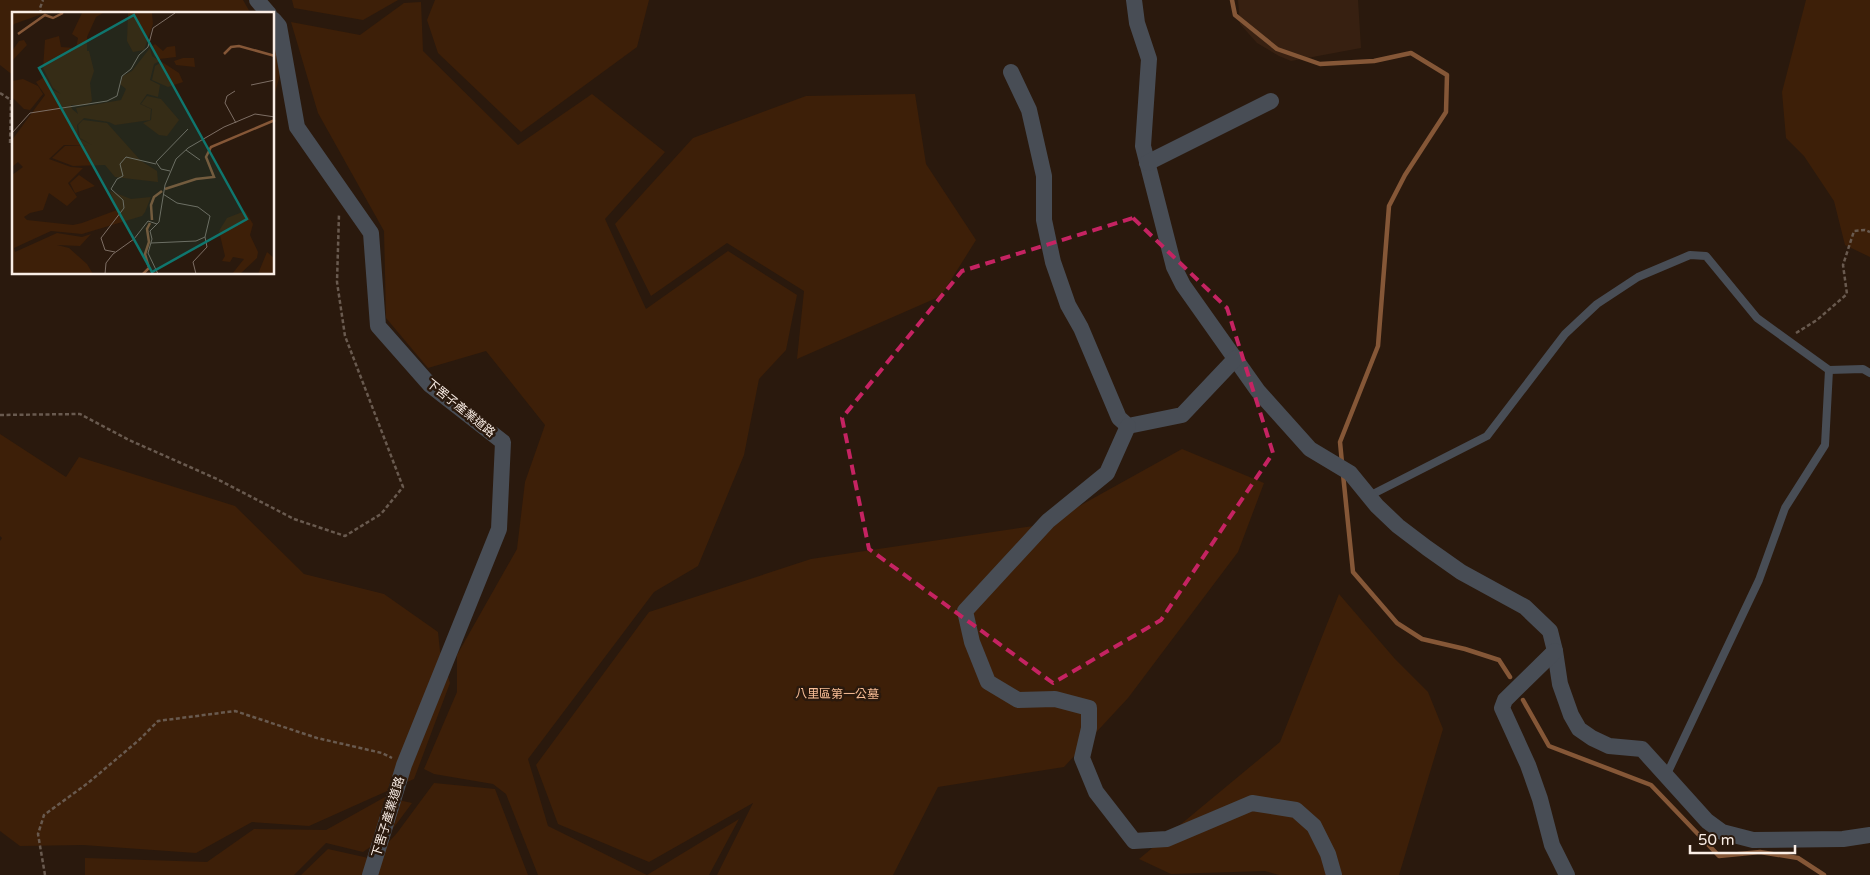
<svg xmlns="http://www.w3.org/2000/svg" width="1870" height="875" font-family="'Varela Round','Noto Sans TC',sans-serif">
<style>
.built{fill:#372011}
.green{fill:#3d1f08}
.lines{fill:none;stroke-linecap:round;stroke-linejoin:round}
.stream{stroke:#855737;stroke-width:4.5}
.path{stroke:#695a4f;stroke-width:2.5;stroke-dasharray:4 2.5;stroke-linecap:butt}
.lane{stroke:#484d55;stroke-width:8}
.street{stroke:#484d55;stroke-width:16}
.marked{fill:none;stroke:#c52362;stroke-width:4;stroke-dasharray:10 6;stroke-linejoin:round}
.labels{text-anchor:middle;stroke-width:5;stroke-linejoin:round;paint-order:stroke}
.street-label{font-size:12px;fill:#faeee6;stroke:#2a190d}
.park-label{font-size:12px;fill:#f9be97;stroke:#2a190d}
.inset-river{fill:none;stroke:#855737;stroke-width:2.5}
.inset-road{fill:none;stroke:#7d6e64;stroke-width:1}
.view{fill:#0f766e;fill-opacity:0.15;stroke:#0f766e;stroke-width:2.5}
.inset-edge{fill:none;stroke:#faeee6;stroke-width:2.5}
</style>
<rect width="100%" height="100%" fill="#2a190d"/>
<path class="built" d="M1238 0H1358L1361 48 1291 61 1279 56 1257 43 1240 24Z"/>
<g class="green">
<path d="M0 0H243L251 14H14V76L0 65Z"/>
<path d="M292 0H398L363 20 294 8Z"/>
<path d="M435 0H649L637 47 521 132 438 53 427 20Z"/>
<path d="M1806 0H1870V257L1845 245 1834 201 1804 156 1786 138 1782 92Z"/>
<path d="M421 2 423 51 518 145 592 94 665 152 605 219 646 309 728 251 797 295 786 350 759 379 744 455 698 566 654 592 528 759 548 826 647 875 739 819 709 875H538L506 794 493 784 434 774 424 769 457 692V655L517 549 525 482 545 425 486 351 428 368 386 318 384 231 318 113 291 22 360 35 404 3Z"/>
<path d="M274 46C286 61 279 80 274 96Z"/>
<path d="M915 94 926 164 976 240 941 296 797 359 804 291 727 243 651 296 615 224 693 138 806 96Z"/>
<path d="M0 434 66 477 79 457 235 506 304 574 384 594 438 632 440 651 450 683 414 779 309 826 252 822 196 853 83 845 20 846 0 831V541L2 538 0 536Z"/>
<path d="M1182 449 1264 483 1238 552 1128 698 1064 767 938 787 893 875H717L753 803 649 862 558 824 536 765 649 612 811 559 1047 524Z"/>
<path d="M1339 594 1395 659 1428 692 1443 729 1399 875H1279L1265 871 1171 874 1139 859 1280 742Z"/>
<path d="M434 783 495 789 528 875H301L328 849 373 859 397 833Z"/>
<path d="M385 797 412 803 389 834 363 852 326 843 294 875H85V858L207 862 254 829 326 830Z"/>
</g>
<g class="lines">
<g class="stream">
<path d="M1232 0 1235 15 1277 49 1320 64 1374 61 1411 53 1447 75 1446 112 1405 175 1389 206 1378 346 1340 442 1342 463"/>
<path d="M1343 474 1353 572 1397 623 1422 639 1465 649 1499 660 1510 677"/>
<path d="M1523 700 1549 746 1651 785 1719 856 1760 852 1798 858 1824 875"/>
</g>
<g class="path">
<path d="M41 14 40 8 43 0"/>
<path d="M0 93 11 100 10 144 14 146"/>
<path d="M1796 333 1817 320 1847 294 1843 265 1854 231 1865 230 1870 232"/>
<path d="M0 415 80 414 129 440 217 479 294 519 345 536 381 514 403 487 345 336 337 282 339 214"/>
<path d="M45 875 38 834 44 815 88 783 139 740 158 721 235 711 317 738 382 753 392 758"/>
</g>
<g class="lane">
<path d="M1369 496 1487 436 1565 334 1597 304 1638 277 1690 255 1706 256 1757 318 1786 339 1829 370 1863 369 1870 373"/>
<path d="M1666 776 1759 580 1785 508 1825 445 1829 370"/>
</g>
<g class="street">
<path d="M257 0 269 14"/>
<path d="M1134 0 1137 23 1149 59 1143 146 1174 267 1183 285 1258 391 1310 449 1350 473 1377 506 1398 526 1427 548 1461 572 1525 607 1550 631 1555 651 1560 684 1571 715 1579 729 1592 738 1609 746 1642 749 1707 821 1722 832 1753 840 1843 839 1870 835"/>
<path d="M274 20 279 26 297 127 371 233 378 326 430 385 503 442 499 529 404 765 370 875"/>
<path d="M1011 72 1029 110 1044 176V220L1053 262 1068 305 1081 328 1119 418 1128 426 1182 415 1236 358"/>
<path d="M1147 163 1271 101"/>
<path d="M1128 426 1107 473 1048 521 965 611 972 642 988 682 1018 700 1055 699 1089 708V728L1082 758 1096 792 1134 841 1167 839 1252 803 1296 810 1314 826 1328 854 1334 875"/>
<path d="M1555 651 1505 700 1502 708 1528 765 1540 799 1552 845 1567 875"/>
</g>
</g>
<path class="marked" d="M1133 218 1227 308 1273 453 1161 620 1053 683 869 549 842 418 962 271Z"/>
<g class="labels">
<g class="street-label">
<text transform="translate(461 408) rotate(39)" y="4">下罟子產業道路</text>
<text transform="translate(388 817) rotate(-73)" y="4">下罟子產業道路</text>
</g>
<g class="park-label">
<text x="837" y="698">八里區第一公墓</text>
</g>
</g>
<g transform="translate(12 12)">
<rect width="262" height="262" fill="#2a190d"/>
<path d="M0 1H33L2 12 0 16ZM70 1H91L84 5 75 25V39H77L82 59 78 71 80 89 75 93H59L60 97 66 102 64 96 109 88 114 77 108 72 111 64 120 59 138 36 140 44 148 49 142 52 138 68 148 73 146 85 135 82 128 92 139 97 138 108 103 113 97 110 72 106 65 113 66 126 80 133 68 126 66 113 71 108 95 111 129 149 145 159 146 170 103 165 93 153 61 154 40 146 53 134 76 133H52L37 147 59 155 71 156 56 171 65 185 55 194 37 181 31 198 18 201 12 205 15 208 61 213 70 211 105 198 98 179 119 187 139 185 133 200 130 204 70 222 39 219 2 236 3 240 45 221 70 225 79 222 68 234 45 233 57 236 75 252 81 262H0V163L11 155 6 150 0 155V128L33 83 24 70 34 64 41 78 49 82 41 76 31 56 33 28 47 24 49 35 64 36 66 26 60 22ZM116 1H140L141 12 132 38 121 40 115 29ZM12 28 15 33 0 49V39L7 29ZM143 32 151 39 155 35 163 34 164 45 147 47 142 44 139 35ZM171 46H182L183 55 164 53 162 49ZM150 50 167 61 171 70 156 75 140 68 143 54ZM11 67 26 74 31 82 18 98 12 97 0 85V69ZM135 84 149 87 167 108 155 124 147 123 131 111 139 108 140 97 129 92ZM67 163 83 174 63 181 58 171ZM233 199 241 212 238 223 246 240 245 246 228 262H220L232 247 221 245 218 250 210 249 213 244 207 219 215 206ZM255 240 262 246V262H246Z" fill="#3d1f08"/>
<path class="inset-river" d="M6 22 33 3 41 6 51 1M212 42 219 35 227 34 263 44M153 177 184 167 202 165 194 145 199 135 263 108M140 208 139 193 142 185 150 179M131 262 137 256 133 242 137 230 135 217 138 211"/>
<path class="inset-road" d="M239 73 263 68M223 79 215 84 213 91 224 111M0 121 18 101 95 89 105 84 110 64 119 57 127 43 136 35 141 16 163 1M174 138 188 148M158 159 149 157 144 150 176 117M151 182 165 191 186 195 198 204 193 225 195 235 181 250 184 262M139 231 184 229 193 225M103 240 93 238 89 226 112 196 111 188 99 177 105 167 111 164 108 152 114 145 144 152M93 262 94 251 101 242 122 227 136 209 145 212M146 262 136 241 140 227 138 219 147 210 153 173 164 147 176 136 212 115 243 102 263 105"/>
<path class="view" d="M122 3 235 207 140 260 27 56Z"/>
<rect width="262" height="262" class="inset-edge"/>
</g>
<path d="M1690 845v8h105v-8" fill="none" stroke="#faeee6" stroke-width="2.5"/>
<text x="1698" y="845" font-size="15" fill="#faeee6" stroke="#2a190d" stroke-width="4" paint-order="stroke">50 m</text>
</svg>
